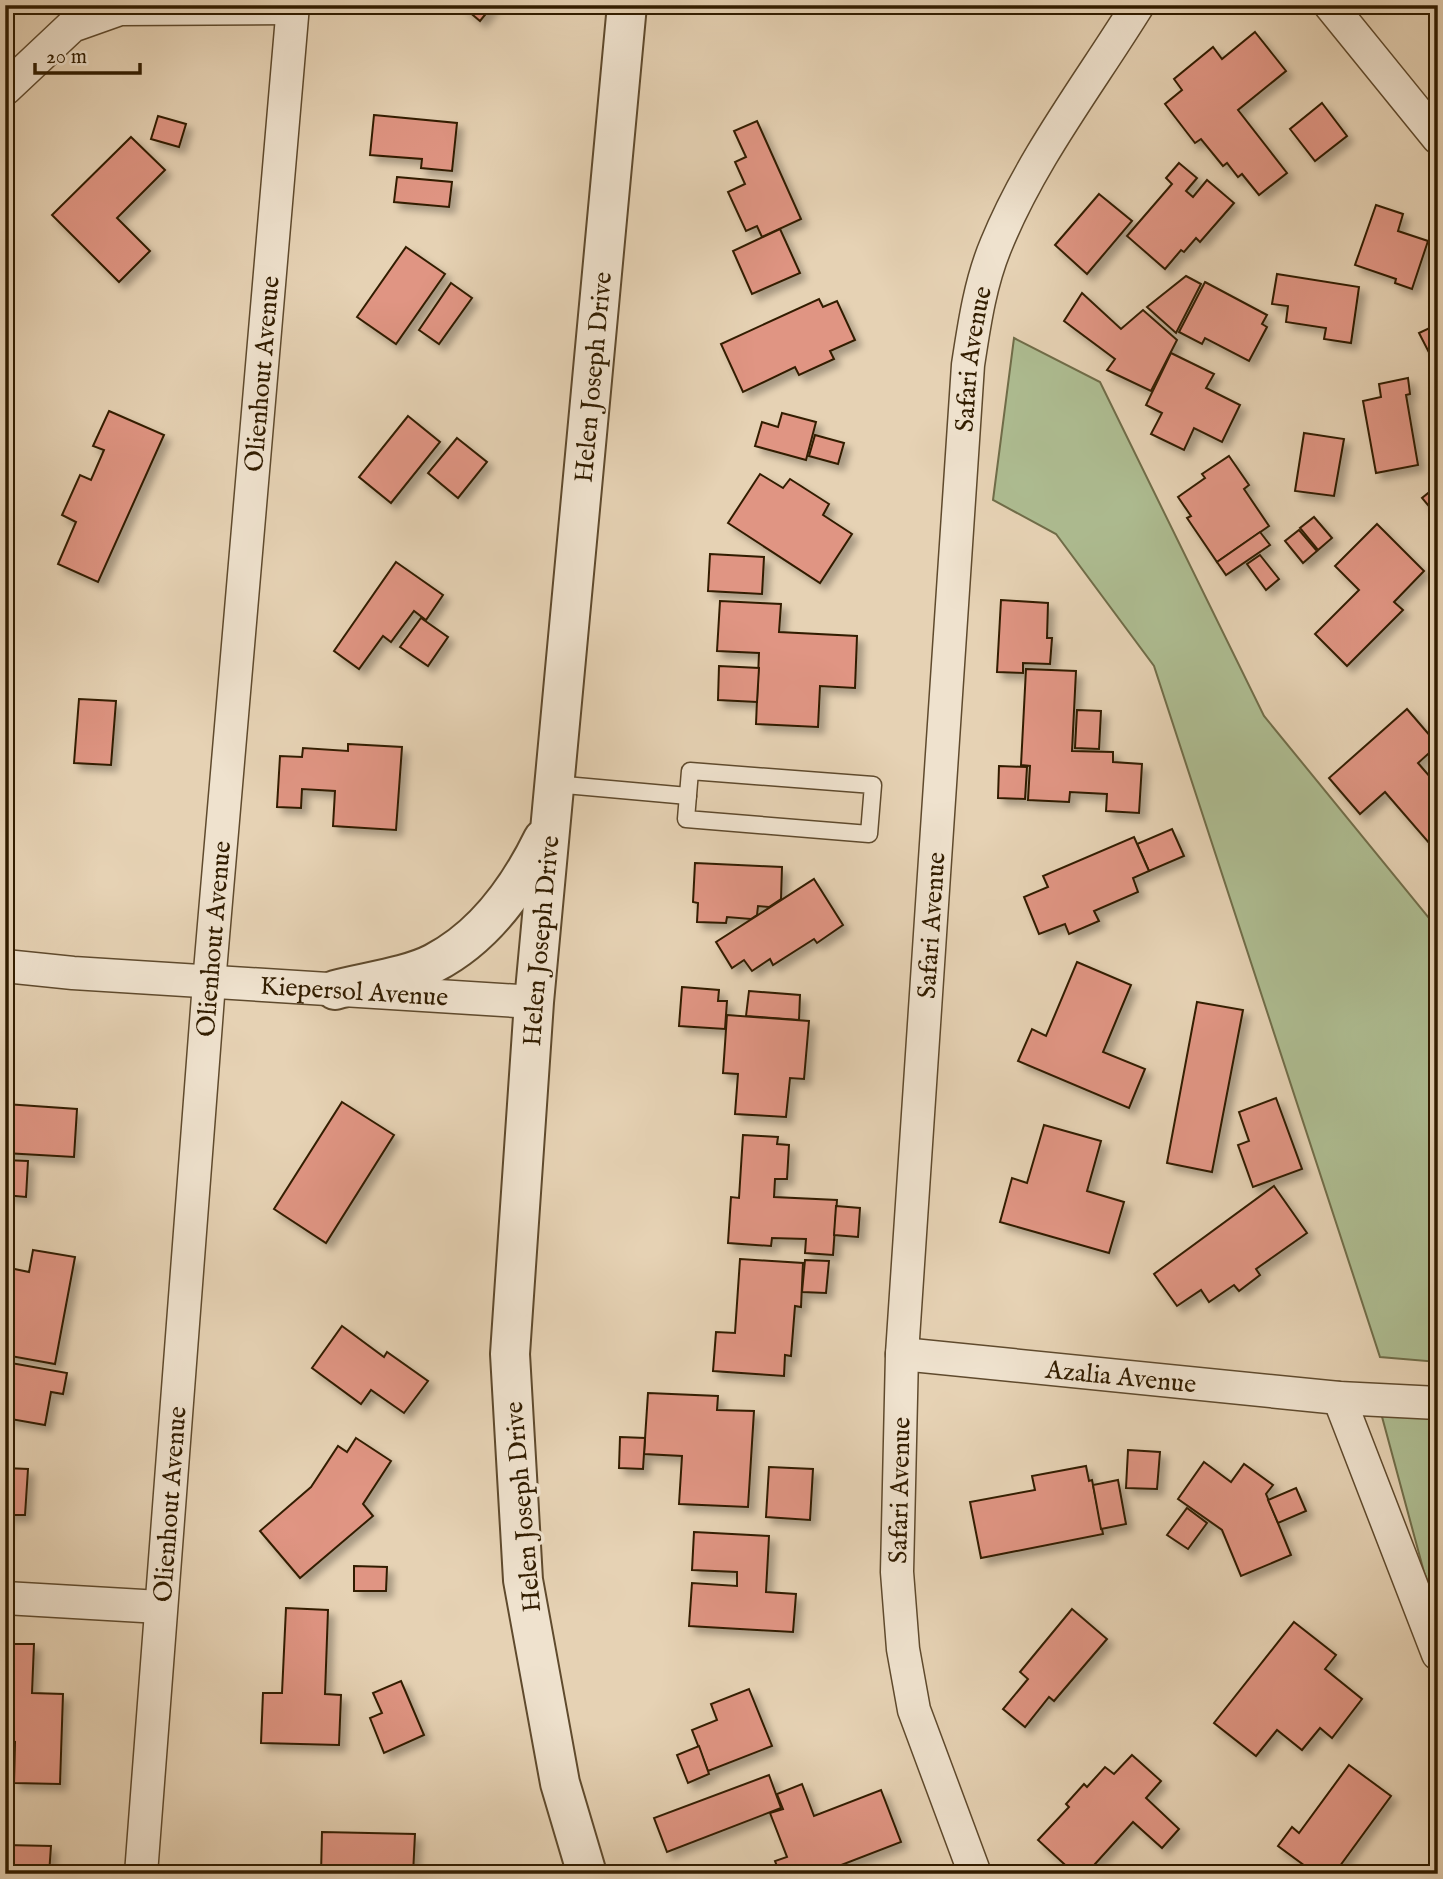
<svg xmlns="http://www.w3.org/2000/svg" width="1443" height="1879" font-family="'IM FELL English',serif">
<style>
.green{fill:#aebd92;stroke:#706d49;stroke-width:2}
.building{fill:#e09583;stroke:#321d00;stroke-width:2;filter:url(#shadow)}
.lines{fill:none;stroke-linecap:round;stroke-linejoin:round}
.service-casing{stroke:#5f4a2d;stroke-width:19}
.minor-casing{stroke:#5f4a2d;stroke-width:35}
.tertiary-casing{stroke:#5f4a2d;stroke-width:42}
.service{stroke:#efe2ce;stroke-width:16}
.minor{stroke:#efe2ce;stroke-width:32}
.tertiary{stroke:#efe2ce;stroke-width:38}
.labels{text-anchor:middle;stroke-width:7;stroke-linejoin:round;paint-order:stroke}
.street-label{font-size:26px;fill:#321d00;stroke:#efe2ce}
</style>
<defs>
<filter id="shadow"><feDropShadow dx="6" dy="6" stdDeviation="3.5" flood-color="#0004"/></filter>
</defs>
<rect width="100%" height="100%" fill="#e6d2b4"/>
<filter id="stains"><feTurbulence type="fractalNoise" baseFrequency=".00286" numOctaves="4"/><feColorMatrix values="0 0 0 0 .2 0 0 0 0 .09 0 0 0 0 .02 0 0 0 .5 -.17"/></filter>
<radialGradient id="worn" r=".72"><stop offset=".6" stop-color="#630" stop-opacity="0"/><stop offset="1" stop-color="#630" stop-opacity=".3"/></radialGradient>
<g class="green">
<path d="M1014 338 1100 382 1264 716 1438 929V1362L1380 1357 1154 666 1056 534 993 500Z"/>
<path d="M1381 1413 1438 1416V1607L1424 1572Z"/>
</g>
<g class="building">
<path d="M461 5H493L480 21Z"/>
<path d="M1255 32 1286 71 1238 110 1287 173 1259 195 1242 174 1238 177 1227 163 1223 166 1201 139 1195 143 1165 104 1182 90 1174 79 1213 47 1222 59Z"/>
<path d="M1322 103 1347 136 1315 161 1290 129Z"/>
<path d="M374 115 457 123 452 171 421 168 422 159 370 155Z"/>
<path d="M158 116 186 124 179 147 151 139Z"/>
<path d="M757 121 801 219 762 237 757 226 746 231 728 192 745 184 735 162 746 157 734 131Z"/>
<path d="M131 137 165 170 117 218 150 251 119 282 52 215Z"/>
<path d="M1179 163 1197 178 1186 191 1193 197 1207 180 1234 203 1200 242 1196 238 1184 252 1181 250 1165 269 1127 236 1172 184 1166 178Z"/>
<path d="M397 177 452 182 449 207 394 202Z"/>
<path d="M1099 194 1132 221 1087 274 1055 245Z"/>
<path d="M1376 205 1403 214 1398 231 1428 241 1412 289 1395 283 1396 279 1355 265Z"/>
<path d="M780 229 800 273 752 294 733 251Z"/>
<path d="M406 247 445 274 396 344 357 317Z"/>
<path d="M1277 274 1359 287 1351 343 1324 339 1326 328 1286 322 1288 306 1272 304Z"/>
<path d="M1186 276 1201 284 1176 333 1147 307Z"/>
<path d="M1205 282 1267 315 1262 324 1267 327 1249 361 1205 338 1202 344 1179 332Z"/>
<path d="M451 283 472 298 439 344 419 330Z"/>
<path d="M1082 293 1121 329 1143 310 1177 340 1151 391 1107 370 1115 359 1064 321Z"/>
<path d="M819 299 823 307 837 301 855 340 830 351 834 359 799 375 795 367 743 392 721 344Z"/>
<path d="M1438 324V370L1419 333Z"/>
<path d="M1171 353 1214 374 1206 388 1240 405 1222 442 1194 428 1184 450 1151 434 1162 413 1146 405Z"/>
<path d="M1408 378 1410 394 1406 395 1418 465 1376 473 1363 401 1381 397 1379 384Z"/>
<path d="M109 411 164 435 98 582 58 564 76 522 62 515 80 475 91 480 104 450 93 446Z"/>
<path d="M782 413 816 422 806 460 755 446 762 422 778 427Z"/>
<path d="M408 416 440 442 391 503 359 477Z"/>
<path d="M1304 433 1344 439 1334 496 1295 491Z"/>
<path d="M815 435 844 443 838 464 809 456Z"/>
<path d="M457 438 487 462 458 498 428 473Z"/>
<path d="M1229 456 1249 485 1244 489 1269 526 1217 562 1187 518 1191 516 1178 497 1205 478 1202 474Z"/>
<path d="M760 474 783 488 790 479 829 504 823 515 852 534 820 583 728 523Z"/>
<path d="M1438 485V517L1422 498Z"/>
<path d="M1314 517 1332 538 1318 550 1300 528Z"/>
<path d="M1377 524 1424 571 1394 602 1403 610 1347 666 1315 634 1359 590 1335 566Z"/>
<path d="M1299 530 1317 551 1303 563 1285 541Z"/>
<path d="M1260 532 1270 545 1226 575 1217 562Z"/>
<path d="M710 554 764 557 762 594 708 591Z"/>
<path d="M1260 555 1279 579 1266 590 1247 564Z"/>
<path d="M396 562 443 595 426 620 414 611 391 642 383 636 359 669 334 651Z"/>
<path d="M1001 600 1048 603 1047 638H1052L1050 664 1023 663V673L997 672Z"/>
<path d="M720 601 781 604 779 632 857 636 855 688 820 686 818 727 756 724 759 653 717 651Z"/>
<path d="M421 618 448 637 428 666 400 647Z"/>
<path d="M719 666 759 668 757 702 718 700Z"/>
<path d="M1026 669 1076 671 1072 751 1113 752V762L1142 764 1139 813 1106 811 1107 794 1070 792 1069 802 1028 800 1030 766 1021 765Z"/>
<path d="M79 699 116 701 111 765 74 763Z"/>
<path d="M1407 709 1438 745 1418 763 1438 786 1436 851 1385 792 1360 814 1329 778Z"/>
<path d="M1077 710 1101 711 1099 749 1075 748Z"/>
<path d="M348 744 402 747 396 830 333 826 335 791 302 789 301 808 277 807 280 756 302 757 303 748 348 751Z"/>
<path d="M999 766 1027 767 1025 799 998 798Z"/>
<path d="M1172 829 1184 856 1149 871 1137 844Z"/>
<path d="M1134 837 1149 871 1133 878 1138 892 1094 911 1099 921 1069 934 1065 924 1039 934 1024 897 1048 887 1043 876Z"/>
<path d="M695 863 782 867 781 899 769 907 758 906 757 915 751 919 727 917 726 923 697 922 698 903 693 902Z"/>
<path d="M814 879 843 925 817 943 814 939 773 965 770 959 752 971 744 960 732 968 716 942Z"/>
<path d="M1077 962 1131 985 1103 1052 1145 1069 1129 1108 1018 1061 1032 1029 1046 1036Z"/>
<path d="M682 987 719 990 718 1001H727L725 1029 679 1026Z"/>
<path d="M749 991 800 995 799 1020 746 1016Z"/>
<path d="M1197 1002 1243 1010 1212 1172 1167 1163Z"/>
<path d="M727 1015 809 1021 804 1079 790 1078 786 1117 735 1114 738 1074 723 1073Z"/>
<path d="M1276 1098 1302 1169 1253 1187 1238 1145 1249 1141 1239 1112Z"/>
<path d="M342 1102 394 1135 326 1243 274 1209Z"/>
<path d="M5 1104 77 1109 74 1157 5 1153Z"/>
<path d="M1044 1125 1101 1141 1087 1191 1124 1202 1109 1253 1000 1222 1012 1178 1027 1183Z"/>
<path d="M743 1135 778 1137 777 1144 789 1145 787 1179H775L774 1197 837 1200 833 1255 805 1253 806 1239 772 1238 771 1246 728 1243 731 1197 739 1198Z"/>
<path d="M5 1160 28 1161 26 1197 5 1195Z"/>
<path d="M1274 1186 1307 1233 1256 1269 1260 1275 1239 1291 1234 1285 1209 1302 1201 1290 1177 1306 1154 1274Z"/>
<path d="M836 1206 860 1208 858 1237 834 1235Z"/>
<path d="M33 1250 75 1257 55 1364 5 1355V1267L29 1272Z"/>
<path d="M740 1259 803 1263 801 1307 795 1306 791 1356 785 1355 784 1376 713 1371 716 1332 735 1333Z"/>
<path d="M805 1260 829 1261 826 1293 802 1292Z"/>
<path d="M342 1326 384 1357 387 1352 428 1381 404 1413 371 1390 361 1404 312 1368Z"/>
<path d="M11 1363 67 1373 63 1394 51 1392 45 1425 5 1418V1393Z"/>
<path d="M648 1393 718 1396 717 1410 754 1411 748 1507 679 1504 682 1456 644 1454Z"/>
<path d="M620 1437 645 1438 643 1469 619 1468Z"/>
<path d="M356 1438 391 1461 363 1504 373 1516 300 1578 260 1531 311 1487 338 1446 347 1452Z"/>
<path d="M1128 1450 1160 1452 1157 1489 1126 1488Z"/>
<path d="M1204 1462 1231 1482 1244 1464 1273 1485 1266 1494 1291 1555 1241 1576 1222 1530 1178 1499Z"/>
<path d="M1086 1466 1089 1481 1092 1480 1103 1534 981 1558 970 1502 1035 1490 1032 1476Z"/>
<path d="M769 1467 813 1469 810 1520 766 1517Z"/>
<path d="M5 1468 28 1469 25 1515H6L5 1533Z"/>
<path d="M1118 1480 1126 1524 1101 1529 1093 1485Z"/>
<path d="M1296 1488 1306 1511 1278 1523 1268 1500Z"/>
<path d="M1187 1508 1207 1523 1188 1549 1167 1535Z"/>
<path d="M694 1532 769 1536 766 1592 796 1594 793 1632 689 1626 692 1583 737 1586V1572L692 1570Z"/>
<path d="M354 1566 387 1567 386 1591H354Z"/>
<path d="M286 1608 328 1610 325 1694 341 1695 339 1745 261 1743 263 1693H282Z"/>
<path d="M1072 1609 1107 1639 1054 1701 1049 1697 1025 1727 1003 1709 1028 1679 1020 1672Z"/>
<path d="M1294 1622 1336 1655 1325 1669 1362 1699 1332 1738 1320 1728 1302 1750 1277 1730 1256 1756 1214 1723Z"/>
<path d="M5 1644H34L32 1693 63 1694 60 1784 14 1783 15 1742 5 1741Z"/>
<path d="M401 1681 424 1735 384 1753 370 1718 382 1713 373 1693Z"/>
<path d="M749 1689 772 1746 708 1771 692 1730 717 1720 711 1704Z"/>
<path d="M699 1746 709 1774 688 1783 677 1755Z"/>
<path d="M1132 1755 1161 1781 1146 1798 1179 1829 1162 1848 1133 1822 1086 1874H1075L1038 1840 1069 1807 1066 1804 1084 1784 1087 1787 1105 1767 1114 1774Z"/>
<path d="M1349 1765 1391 1796 1334 1874H1316L1278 1846 1292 1827 1299 1833Z"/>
<path d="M769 1775 781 1808 667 1852 654 1818Z"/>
<path d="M802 1784 814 1816 881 1790 901 1842 818 1874H780L775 1861 787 1857 770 1813 783 1809 777 1794Z"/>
<path d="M322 1832 415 1834 413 1874H321Z"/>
<path d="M5 1845 51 1846 49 1874H5Z"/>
</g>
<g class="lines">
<defs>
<g id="service">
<path d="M690 771 873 785 869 834 686 819Z"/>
<path d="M554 784 688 796"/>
</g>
<g id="minor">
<path d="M1330 5 1438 138"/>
<path d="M5 89 72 26 120 9 293 8"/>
<path id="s1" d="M5 966 73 973 534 1002"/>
<path id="s2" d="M902 1354 1339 1398 1438 1403"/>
<path d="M1339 1398 1438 1654"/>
<path d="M5 1598 160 1607"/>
<path id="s3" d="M141 1874 209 983 293 5"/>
<path id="s4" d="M975 1874 914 1710 903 1649 897 1572 902 1354 968 365C974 326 980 283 996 245 1031 159 1089 84 1138 5"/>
</g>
<g id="tertiary">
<path d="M335 990C364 982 407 977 434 963 484 937 519 888 543 839"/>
<path id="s5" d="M587 1874 560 1783 523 1580 510 1354 534 1002 627 5"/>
</g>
</defs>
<use href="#service" class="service-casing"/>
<use href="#minor" class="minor-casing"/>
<use href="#tertiary" class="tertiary-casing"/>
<use href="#service" class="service"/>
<use href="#minor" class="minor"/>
<use href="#tertiary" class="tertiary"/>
</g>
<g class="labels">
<g class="street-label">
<text dy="9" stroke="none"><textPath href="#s4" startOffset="1530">Safari Avenue</textPath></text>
<text dy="9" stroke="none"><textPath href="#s3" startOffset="1505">Olienhout Avenue</textPath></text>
<text dy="9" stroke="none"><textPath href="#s5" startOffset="1508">Helen Joseph Drive</textPath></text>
<text dy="9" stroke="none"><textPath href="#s4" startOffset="962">Safari Avenue</textPath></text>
<text dy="9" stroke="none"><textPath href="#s3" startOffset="938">Olienhout Avenue</textPath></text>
<text dy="9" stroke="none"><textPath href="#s5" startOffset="942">Helen Joseph Drive</textPath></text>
<text dy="9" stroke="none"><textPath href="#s1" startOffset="350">Kiepersol Avenue</textPath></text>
<text dy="9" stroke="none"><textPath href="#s2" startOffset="220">Azalia Avenue</textPath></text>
<text dy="9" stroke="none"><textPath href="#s4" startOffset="396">Safari Avenue</textPath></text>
<text dy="9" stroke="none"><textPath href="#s3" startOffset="371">Olienhout Avenue</textPath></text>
<text transform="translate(522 1507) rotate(-95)" y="9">Helen Joseph Drive</text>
</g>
</g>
<rect width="1443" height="1879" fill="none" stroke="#e6d2b4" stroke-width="28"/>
<rect x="7" y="7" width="1429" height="1865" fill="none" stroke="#321d00" stroke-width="3.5"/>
<rect x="14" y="14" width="1415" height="1851" fill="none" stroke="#321d00" stroke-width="2"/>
<path d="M35 63v10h105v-10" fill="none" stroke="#321d00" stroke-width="3.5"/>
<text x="46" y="63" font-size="21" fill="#321d00" stroke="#efe2ce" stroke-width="5" paint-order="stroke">20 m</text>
<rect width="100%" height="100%" filter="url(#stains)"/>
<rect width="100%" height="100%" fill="url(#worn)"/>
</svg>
